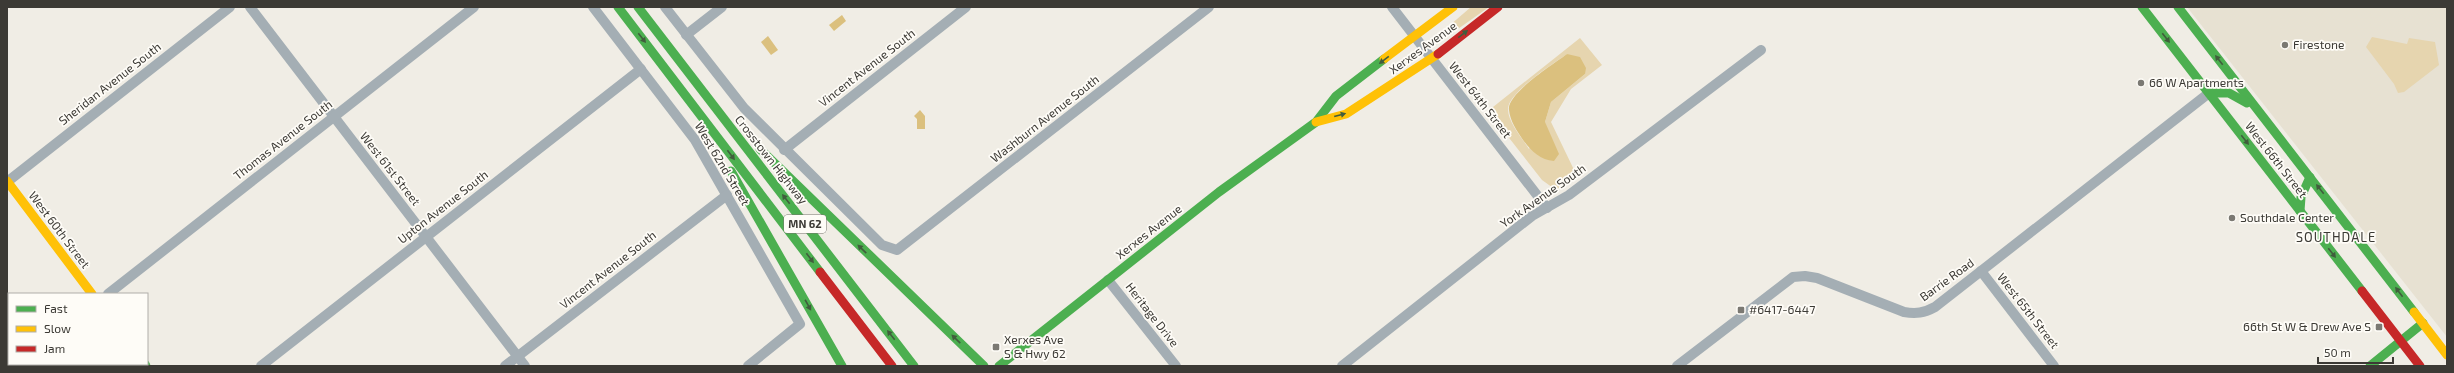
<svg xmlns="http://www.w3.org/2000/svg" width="2454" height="373" font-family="'Exo 2',sans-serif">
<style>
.built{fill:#e7e1d2}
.green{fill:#e6d5af;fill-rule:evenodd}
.water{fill:#dbc07e}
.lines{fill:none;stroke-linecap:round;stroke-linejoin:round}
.street{stroke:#a4aeb4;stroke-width:10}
.fast{stroke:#4caf50;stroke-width:9}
.slow{stroke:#ffc107;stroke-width:9}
.jam{stroke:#c62828;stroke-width:9}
.oneway{fill:#415d3d}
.poi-dot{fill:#7b7973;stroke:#fefcf7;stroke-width:1.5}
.labels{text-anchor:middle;stroke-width:3.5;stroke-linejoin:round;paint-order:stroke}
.shield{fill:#fefcf7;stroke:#76746f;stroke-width:1}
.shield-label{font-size:11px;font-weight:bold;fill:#3c3a35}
.poi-label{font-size:12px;fill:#3c3a35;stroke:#fefcf7;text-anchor:start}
.street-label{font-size:12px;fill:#3c3a35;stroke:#fefcf7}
.neighbourhood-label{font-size:13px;letter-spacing:1px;fill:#3c3a35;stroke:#fefcf7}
</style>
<rect width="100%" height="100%" fill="#f0ede5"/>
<path class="built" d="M2187 7H2447V337Z"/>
<g class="green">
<path d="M1471 7H1489L1438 43 1435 38Z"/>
<path d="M2372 37 2407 44 2409 38 2435 42 2439 65 2404 92 2398 93 2394 84 2366 47Z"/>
<path d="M1580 38 1602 65 1571 89 1551 122 1576 174 1556 190 1542 180 1488 111ZM1567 54 1585 74 1551 102 1545 122 1529 149C1522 138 1507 121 1508 108 1510 91 1553 64 1567 54Z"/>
</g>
<g class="water">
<path d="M842 15 846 21 834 31 829 25Z"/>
<path d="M768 36 778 50 771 55 761 42Z"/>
<path d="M1567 54 1580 57 1586 68 1585 74 1551 102 1545 122 1559 154 1554 161C1540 160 1531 151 1523 140 1517 131 1510 121 1509 110 1506 94 1555 63 1567 54Z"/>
<path d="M920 110 925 116V129H917V119L914 116Z"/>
</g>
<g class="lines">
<g class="street">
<path d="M250 7 525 366"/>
<path d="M593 7 695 140 800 324 748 366"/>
<path d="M665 7 744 108 882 245 897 250 1209 7"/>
<path d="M1392 7 1547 208"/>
<path d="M686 35 722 7"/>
<path d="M784 150 966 7"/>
<path d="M7 182 230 7"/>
<path d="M1981 271 2054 366"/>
<path d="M1108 280 1176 366"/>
<path d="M108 294 474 7"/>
<path d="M16 366 18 364"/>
<path d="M261 366 641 69"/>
<path d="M505 366 727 195"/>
<path d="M1342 366 1532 216 1569 195 1761 50"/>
<path d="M1677 366 1793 277 1805 276 1817 278 1904 312C1916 314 1924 313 1935 307L2209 93"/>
</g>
<g class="fast">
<path d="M618 7 820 272"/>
<path d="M638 7 914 366"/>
<path d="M2142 7 2362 291"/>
<path d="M2178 7 2414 312"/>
<path d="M2209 93H2229L2247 103"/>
<path d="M760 149 984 366"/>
<path d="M731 171 842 366"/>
<path d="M2300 211 2301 197 2310 177"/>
<path d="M145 364 146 366"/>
<path d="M999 366 1219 192 1316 122 1336 96 1384 59"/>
<path d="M2370 366 2423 323"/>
</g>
<g class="slow">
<path d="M1384 59 1453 7"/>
<path d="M1316 122 1346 114 1438 54"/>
<path d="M7 181 92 294"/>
<path d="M2414 312 2447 355"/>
</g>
<g class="jam">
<path d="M1438 54 1498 7"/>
<path d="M820 272 892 366"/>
<path d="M2362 291 2420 366"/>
</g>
</g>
<defs><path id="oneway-solid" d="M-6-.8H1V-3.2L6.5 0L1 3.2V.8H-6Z"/></defs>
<g class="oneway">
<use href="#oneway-solid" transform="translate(1463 34) rotate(-38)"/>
<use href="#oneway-solid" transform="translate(642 38) rotate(52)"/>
<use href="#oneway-solid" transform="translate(2166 38) rotate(52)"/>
<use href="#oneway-solid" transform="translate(1384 60) rotate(143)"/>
<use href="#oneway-solid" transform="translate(2219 60) rotate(-128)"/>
<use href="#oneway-solid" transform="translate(1340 115) rotate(-15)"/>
<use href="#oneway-solid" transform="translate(2245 140) rotate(52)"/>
<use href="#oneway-solid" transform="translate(731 155) rotate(53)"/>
<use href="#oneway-solid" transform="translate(2320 189) rotate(-128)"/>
<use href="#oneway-solid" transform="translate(786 199) rotate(-128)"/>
<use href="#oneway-solid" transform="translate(862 249) rotate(-136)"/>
<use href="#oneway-solid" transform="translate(2332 253) rotate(52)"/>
<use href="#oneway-solid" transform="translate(810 258) rotate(53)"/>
<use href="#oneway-solid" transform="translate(2399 292) rotate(-127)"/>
<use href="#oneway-solid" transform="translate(808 305) rotate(61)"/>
<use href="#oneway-solid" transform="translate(891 335) rotate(-128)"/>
<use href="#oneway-solid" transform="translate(956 339) rotate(-136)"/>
</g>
<g class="poi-dot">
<circle cx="2285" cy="45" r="4"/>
<circle cx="2141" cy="83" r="4"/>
<circle cx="2232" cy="218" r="4"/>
<rect x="1737" y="306" width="8" height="8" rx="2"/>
<rect x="2375" y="323" width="8" height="8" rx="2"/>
<rect x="992" y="343" width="8" height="8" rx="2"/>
</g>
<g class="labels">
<rect class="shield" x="784" y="215" width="42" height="18" rx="3"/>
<g class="shield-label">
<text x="805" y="228">MN 62</text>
</g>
<g class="poi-label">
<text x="2293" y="49">Firestone</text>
<text x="2149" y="87">66 W Apartments</text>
<text x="2240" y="222">Southdale Center</text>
<text x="1749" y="314">#6417-6447</text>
<text x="2371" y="331" text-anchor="end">66th St W &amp; Drew Ave S</text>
<text x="1004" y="344">Xerxes Ave<tspan x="1004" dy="14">S &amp; Hwy 62</tspan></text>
</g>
<g class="street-label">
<text transform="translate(1423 48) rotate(-36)" y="4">Xerxes Avenue</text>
<text transform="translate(867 68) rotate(-38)" y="4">Vincent Avenue South</text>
<text transform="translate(110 84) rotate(-38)" y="4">Sheridan Avenue South</text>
<text transform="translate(1480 100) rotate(52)" y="4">West 64th Street</text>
<text transform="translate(1045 119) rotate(-38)" y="4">Washburn Avenue South</text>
<text transform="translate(283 140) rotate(-38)" y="4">Thomas Avenue South</text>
<text transform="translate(771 160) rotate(52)" y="4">Crosstown Highway</text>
<text transform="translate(2276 160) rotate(52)" y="4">West 66th Street</text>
<text transform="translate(722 164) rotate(59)" y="4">West 62nd Street</text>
<text transform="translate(390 169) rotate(52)" y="4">West 61st Street</text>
<text transform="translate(1543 196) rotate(-35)" y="4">York Avenue South</text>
<text transform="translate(443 207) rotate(-38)" y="4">Upton Avenue South</text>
<text transform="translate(59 230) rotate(53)" y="4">West 60th Street</text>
<text transform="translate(1149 232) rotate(-38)" y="4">Xerxes Avenue</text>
<text transform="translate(608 270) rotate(-38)" y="4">Vincent Avenue South</text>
<text transform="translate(1947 280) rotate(-36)" y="4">Barrie Road</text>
<text transform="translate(2028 311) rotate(52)" y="4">West 65th Street</text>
<text transform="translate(1152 315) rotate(52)" y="4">Heritage Drive</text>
</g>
<g class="neighbourhood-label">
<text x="2336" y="242">SOUTHDALE</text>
</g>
</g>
<rect width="2454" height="373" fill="none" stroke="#3c3a35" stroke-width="16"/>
<rect x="8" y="293" width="140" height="72" fill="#fefcf7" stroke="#b0aea9"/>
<rect x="16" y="306" width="20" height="6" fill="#4caf50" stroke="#b0aea9"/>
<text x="44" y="313" font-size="12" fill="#3c3a35">Fast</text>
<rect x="16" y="326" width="20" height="6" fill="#ffc107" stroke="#b0aea9"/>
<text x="44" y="333" font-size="12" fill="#3c3a35">Slow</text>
<rect x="16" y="346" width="20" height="6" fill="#c62828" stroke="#b0aea9"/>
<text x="44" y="353" font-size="12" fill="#3c3a35">Jam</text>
<path d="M2318 357v6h75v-6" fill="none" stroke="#3c3a35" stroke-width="2"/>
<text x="2324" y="357" font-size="12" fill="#3c3a35" stroke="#fefcf7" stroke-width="3" paint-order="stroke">50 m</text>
</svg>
